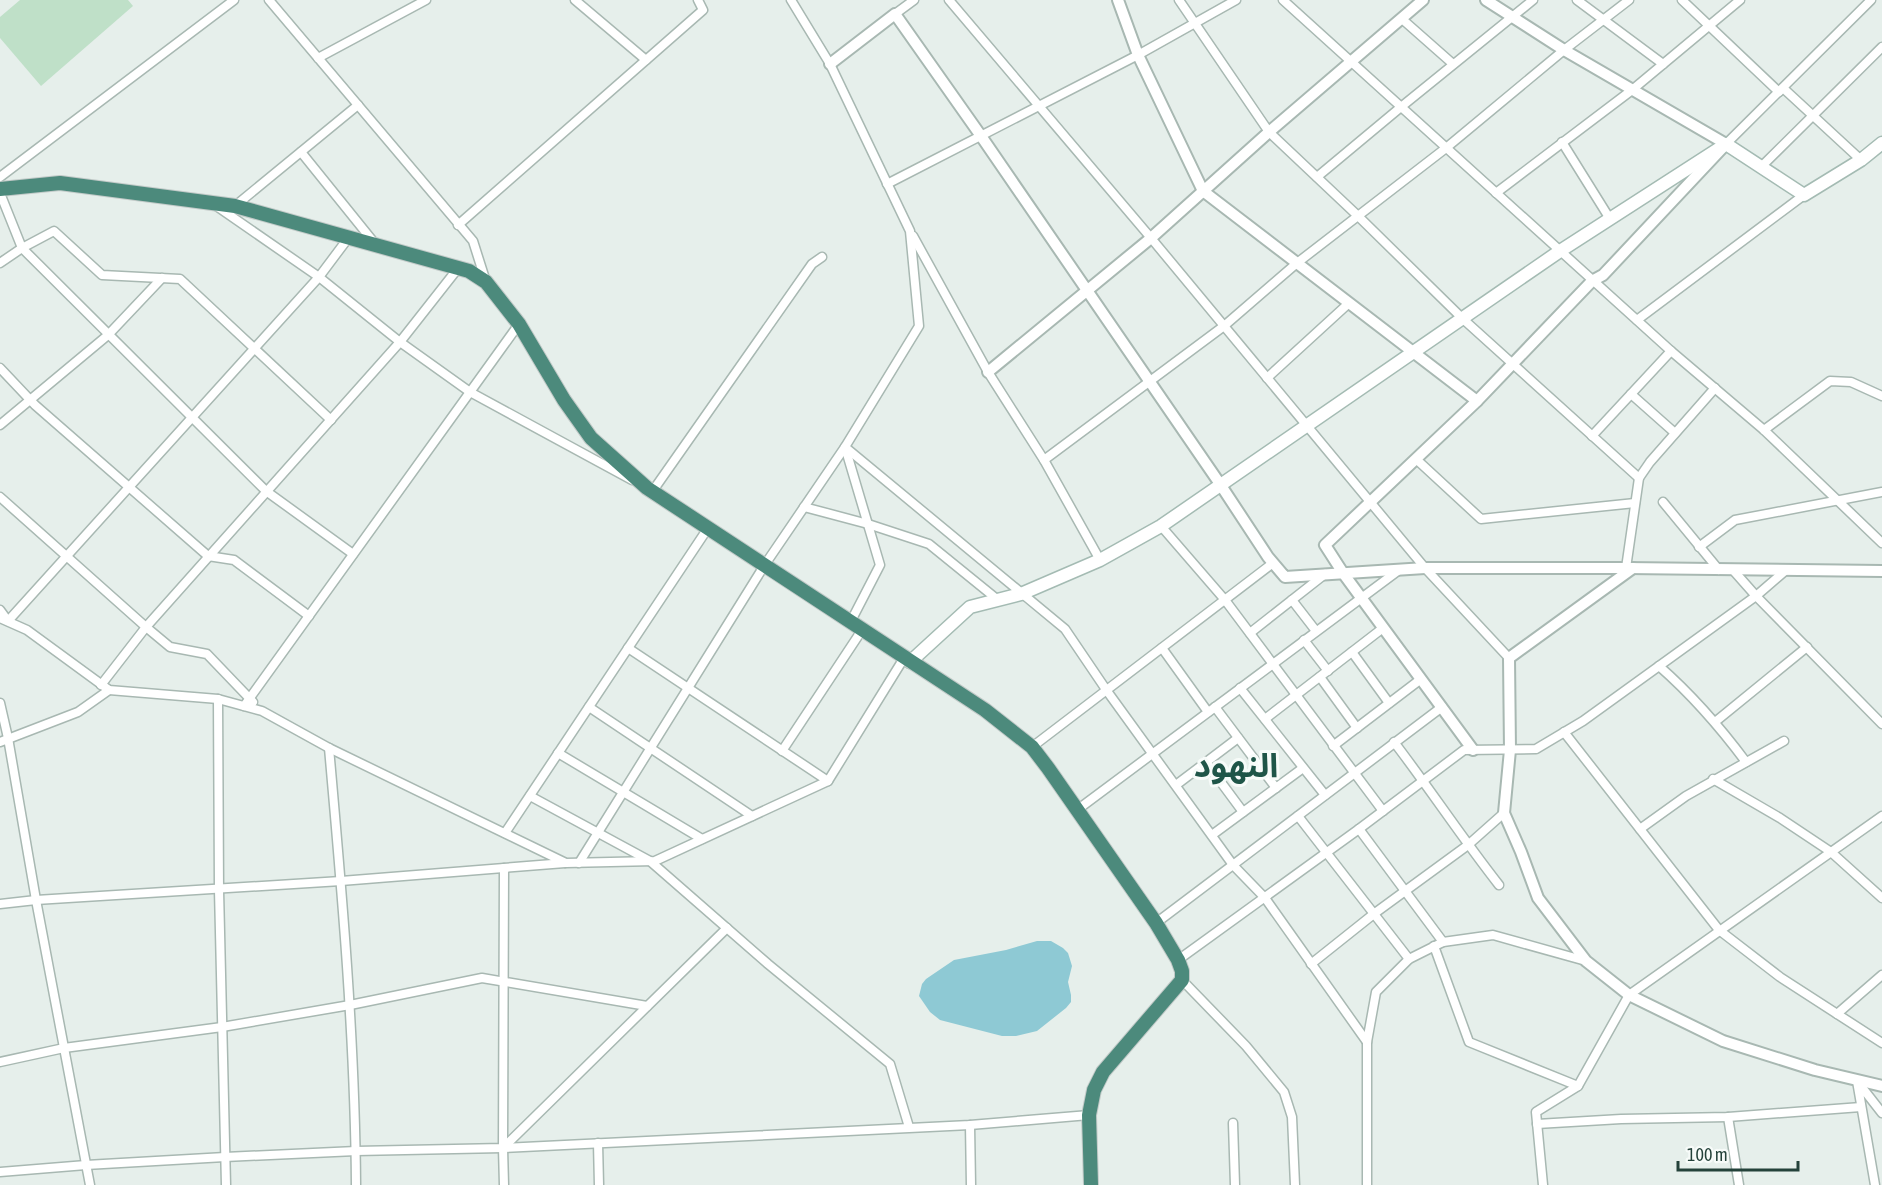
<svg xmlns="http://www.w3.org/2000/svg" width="1882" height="1185" font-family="'Asap Condensed','Noto Sans Arabic',sans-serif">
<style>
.green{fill:#bfe0c8}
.water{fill:#8ec9d4}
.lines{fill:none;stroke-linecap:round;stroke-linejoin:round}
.minor-casing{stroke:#a8b8b2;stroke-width:11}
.tertiary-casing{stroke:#a8b8b2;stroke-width:14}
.secondary-casing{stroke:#a4bbb3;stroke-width:15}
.trunk-casing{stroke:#c2cac8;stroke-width:16}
.minor{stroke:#fff;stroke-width:8}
.tertiary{stroke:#fff;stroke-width:10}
.secondary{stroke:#fff;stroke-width:12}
.trunk{stroke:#4c8a7c;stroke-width:14}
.labels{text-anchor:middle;stroke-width:6;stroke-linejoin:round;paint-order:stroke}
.town-label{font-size:33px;font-weight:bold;fill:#1f5548;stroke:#f7fbf9}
</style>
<rect width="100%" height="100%" fill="#e6efeb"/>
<path class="green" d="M20 0H128L133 6 41 86 0 38V17Z"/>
<path class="water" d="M1037 941H1051L1063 948 1068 953 1072 966 1068 982 1071 995V1002L1066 1008 1037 1031 1016 1036H1002L940 1020 930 1012 919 996 922 984 926 979 954 960 1006 950Z"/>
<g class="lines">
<defs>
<g id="minor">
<path d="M269 0 473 241 486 282"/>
<path d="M575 0 646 60"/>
<path d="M791 0 830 64 910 231 919 326 845 447 880 565 850 623"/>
<path d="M949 0 1151 238 1425 568 1509 658"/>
<path d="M1179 0 1269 132 1358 216 1463 319 1639 478"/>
<path d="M1283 0 1671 351 1764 430 1882 543"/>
<path d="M1577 0 1663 64"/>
<path d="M1682 0 1779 92"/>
<path d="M895 14 914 0"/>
<path d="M1402 19 1453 64"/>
<path d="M318 58 426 0"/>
<path d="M1783 88 1861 160"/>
<path d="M1562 142 1610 219"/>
<path d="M1726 144 1871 0"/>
<path d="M301 152 376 245"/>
<path d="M1761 167 1882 47"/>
<path d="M0 177 234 0"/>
<path d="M1317 177 1401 107 1533 0"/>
<path d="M887 184 1138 55 1236 0"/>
<path d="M0 193 22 248 266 491 353 554"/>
<path d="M1496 193 1632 90 1740 0"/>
<path d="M215 205 319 277 400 342 470 392 632 480"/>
<path d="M235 206 358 105"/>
<path d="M458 225 703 10 698 0"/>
<path d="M913 236 988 372 1044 460 1100 560"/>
<path d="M0 263 22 248 54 231 102 275 180 279 331 420"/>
<path d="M1637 320 1804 195"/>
<path d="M0 368 35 405 208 556 234 560 309 616"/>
<path d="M1267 378 1349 303"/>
<path d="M1631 394 1675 433"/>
<path d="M0 425 108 335 162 278"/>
<path d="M1764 430 1830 381 1851 382 1882 396"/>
<path d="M1592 436 1671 351"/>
<path d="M1416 459 1481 519 1635 503"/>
<path d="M1044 460 1224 326 1297 263 1446 148 1564 50 1629 0"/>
<path d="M652 492 812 264 822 257"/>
<path d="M0 497 146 627 170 647 207 654 253 702"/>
<path d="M1663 502 1719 570"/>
<path d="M804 507 868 524 929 544 998 600"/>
<path d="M1161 526 1225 600 1383 811"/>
<path d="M1699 547 1735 520 1882 492"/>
<path d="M1626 568 1639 478 1650 462 1715 388"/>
<path d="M1733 570 1756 596 1882 724"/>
<path d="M1292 600 1316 631"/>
<path d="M0 610 8 621 319 277 349 237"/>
<path d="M0 618 27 630 109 690 218 699 262 711 329 748 566 863 655 861 828 781 904 658"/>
<path d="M1250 633 1325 574"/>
<path d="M1304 640 1328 671"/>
<path d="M628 648 828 781"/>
<path d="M1162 648 1208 712"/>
<path d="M1352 652 1389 703"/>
<path d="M1659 666C1692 695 1720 727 1746 762"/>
<path d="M1320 677 1357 728"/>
<path d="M101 685 146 627 400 342 459 267"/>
<path d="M1240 688 1325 795"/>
<path d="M218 699 219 890 226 1185"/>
<path d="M0 703 8 738 36 900 90 1185"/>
<path d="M244 706 519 324"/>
<path d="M589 707 752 816"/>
<path d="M1215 707 1276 788"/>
<path d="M1265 719 1383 628"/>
<path d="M1715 722 1807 647"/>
<path d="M1564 732 1719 930 1780 977 1882 1043"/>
<path d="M0 742 78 712 109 690"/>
<path d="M1394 742C1430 789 1462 838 1499 885"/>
<path d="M1333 746 1421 679"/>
<path d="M1032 747 1273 563"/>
<path d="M329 748C342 893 355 1039 356 1185"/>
<path d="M782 751 862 630"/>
<path d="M558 753 702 839"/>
<path d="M1206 762 1243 812"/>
<path d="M1713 779 1780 818 1831 852 1882 898"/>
<path d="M1176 785 1238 738"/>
<path d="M530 796 650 861 768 964 890 1064 909 1127"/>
<path d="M1077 810 1399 570"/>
<path d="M1298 816 1409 959"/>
<path d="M1359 829 1443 942"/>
<path d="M1640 829 1686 796 1784 741"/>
<path d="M505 833 708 528"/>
<path d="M1212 835 1303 768"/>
<path d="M579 863 764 566 845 447 1065 629 1107 691 1233 865 1265 898 1367 1042"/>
<path d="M0 904 36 900 341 881 565 863"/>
<path d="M1156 923 1442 707"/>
<path d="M1434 946 1469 1042 1578 1086"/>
<path d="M1178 960 1359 829 1464 750 1536 749 1583 721 1756 596 1785 571"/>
<path d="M1311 964 1375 913 1468 845 1504 813"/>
<path d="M1182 980 1246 1046 1284 1092 1292 1117 1295 1185"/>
<path d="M1837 1014 1882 975"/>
<path d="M0 1062 64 1048 222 1027 350 1005 482 978 647 1006"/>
<path d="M1728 1117 1739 1185"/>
<path d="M1233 1123 1235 1185"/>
<path d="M1537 1124 1621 1119 1728 1117 1861 1107"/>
<path d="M970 1125 971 1185"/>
<path d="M598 1143 599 1185"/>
<path d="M503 1148 504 868"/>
<path d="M0 1172 86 1165 225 1157 356 1151 503 1148 970 1125 1089 1115"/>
<path d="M504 1185 503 1148 727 928"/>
<path d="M1367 1185V1042L1376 992 1409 959 1443 942 1493 935 1586 961"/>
<path d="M1543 1185 1536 1112 1578 1086 1629 995 1882 816"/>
<path d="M1875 1185 1857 1081 1882 1113"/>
</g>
<g id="tertiary">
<path d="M1118 0 1138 55 1203 191 1477 401"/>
<path d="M830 64 895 14 981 136 1220 484 1268 557 1285 577 1425 568H1626L1882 571"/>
<path d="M988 372 1151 238 1269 132 1423 0"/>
<path d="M1633 568 1509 658 1510 750 1504 813 1521 852 1538 898 1586 961 1629 995 1723 1041 1815 1070 1882 1086"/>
<path d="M1473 750 1343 573 1325 545 1477 401 1592 281 1603 275 1726 144 1564 50 1486 0"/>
</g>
<path id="secondary" d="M910 662 970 607 1021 594 1100 560 1161 526 1560 251 1726 144 1804 195 1861 160 1882 143"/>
<path id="trunk" d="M0 189 60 183 235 206 469 271 486 282 519 324 564 400 591 438 647 488 985 710 1032 747 1048 768 1156 923 1178 960 1182 971V980L1103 1072 1094 1090 1089 1115 1091 1185"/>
</defs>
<use href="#minor" class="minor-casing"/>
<use href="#tertiary" class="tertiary-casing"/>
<use href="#secondary" class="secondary-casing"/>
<use href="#trunk" class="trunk-casing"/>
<use href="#minor" class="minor"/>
<use href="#tertiary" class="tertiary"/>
<use href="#secondary" class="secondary"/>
<use href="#trunk" class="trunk"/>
</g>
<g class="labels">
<g class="town-label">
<text x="1236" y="777">النهود</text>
</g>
</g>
<path d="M1678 1161v9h120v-9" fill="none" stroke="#24423a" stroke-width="3"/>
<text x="1687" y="1161" font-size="18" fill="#24423a" stroke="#f7fbf9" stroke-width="4.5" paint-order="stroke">100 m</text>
</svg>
